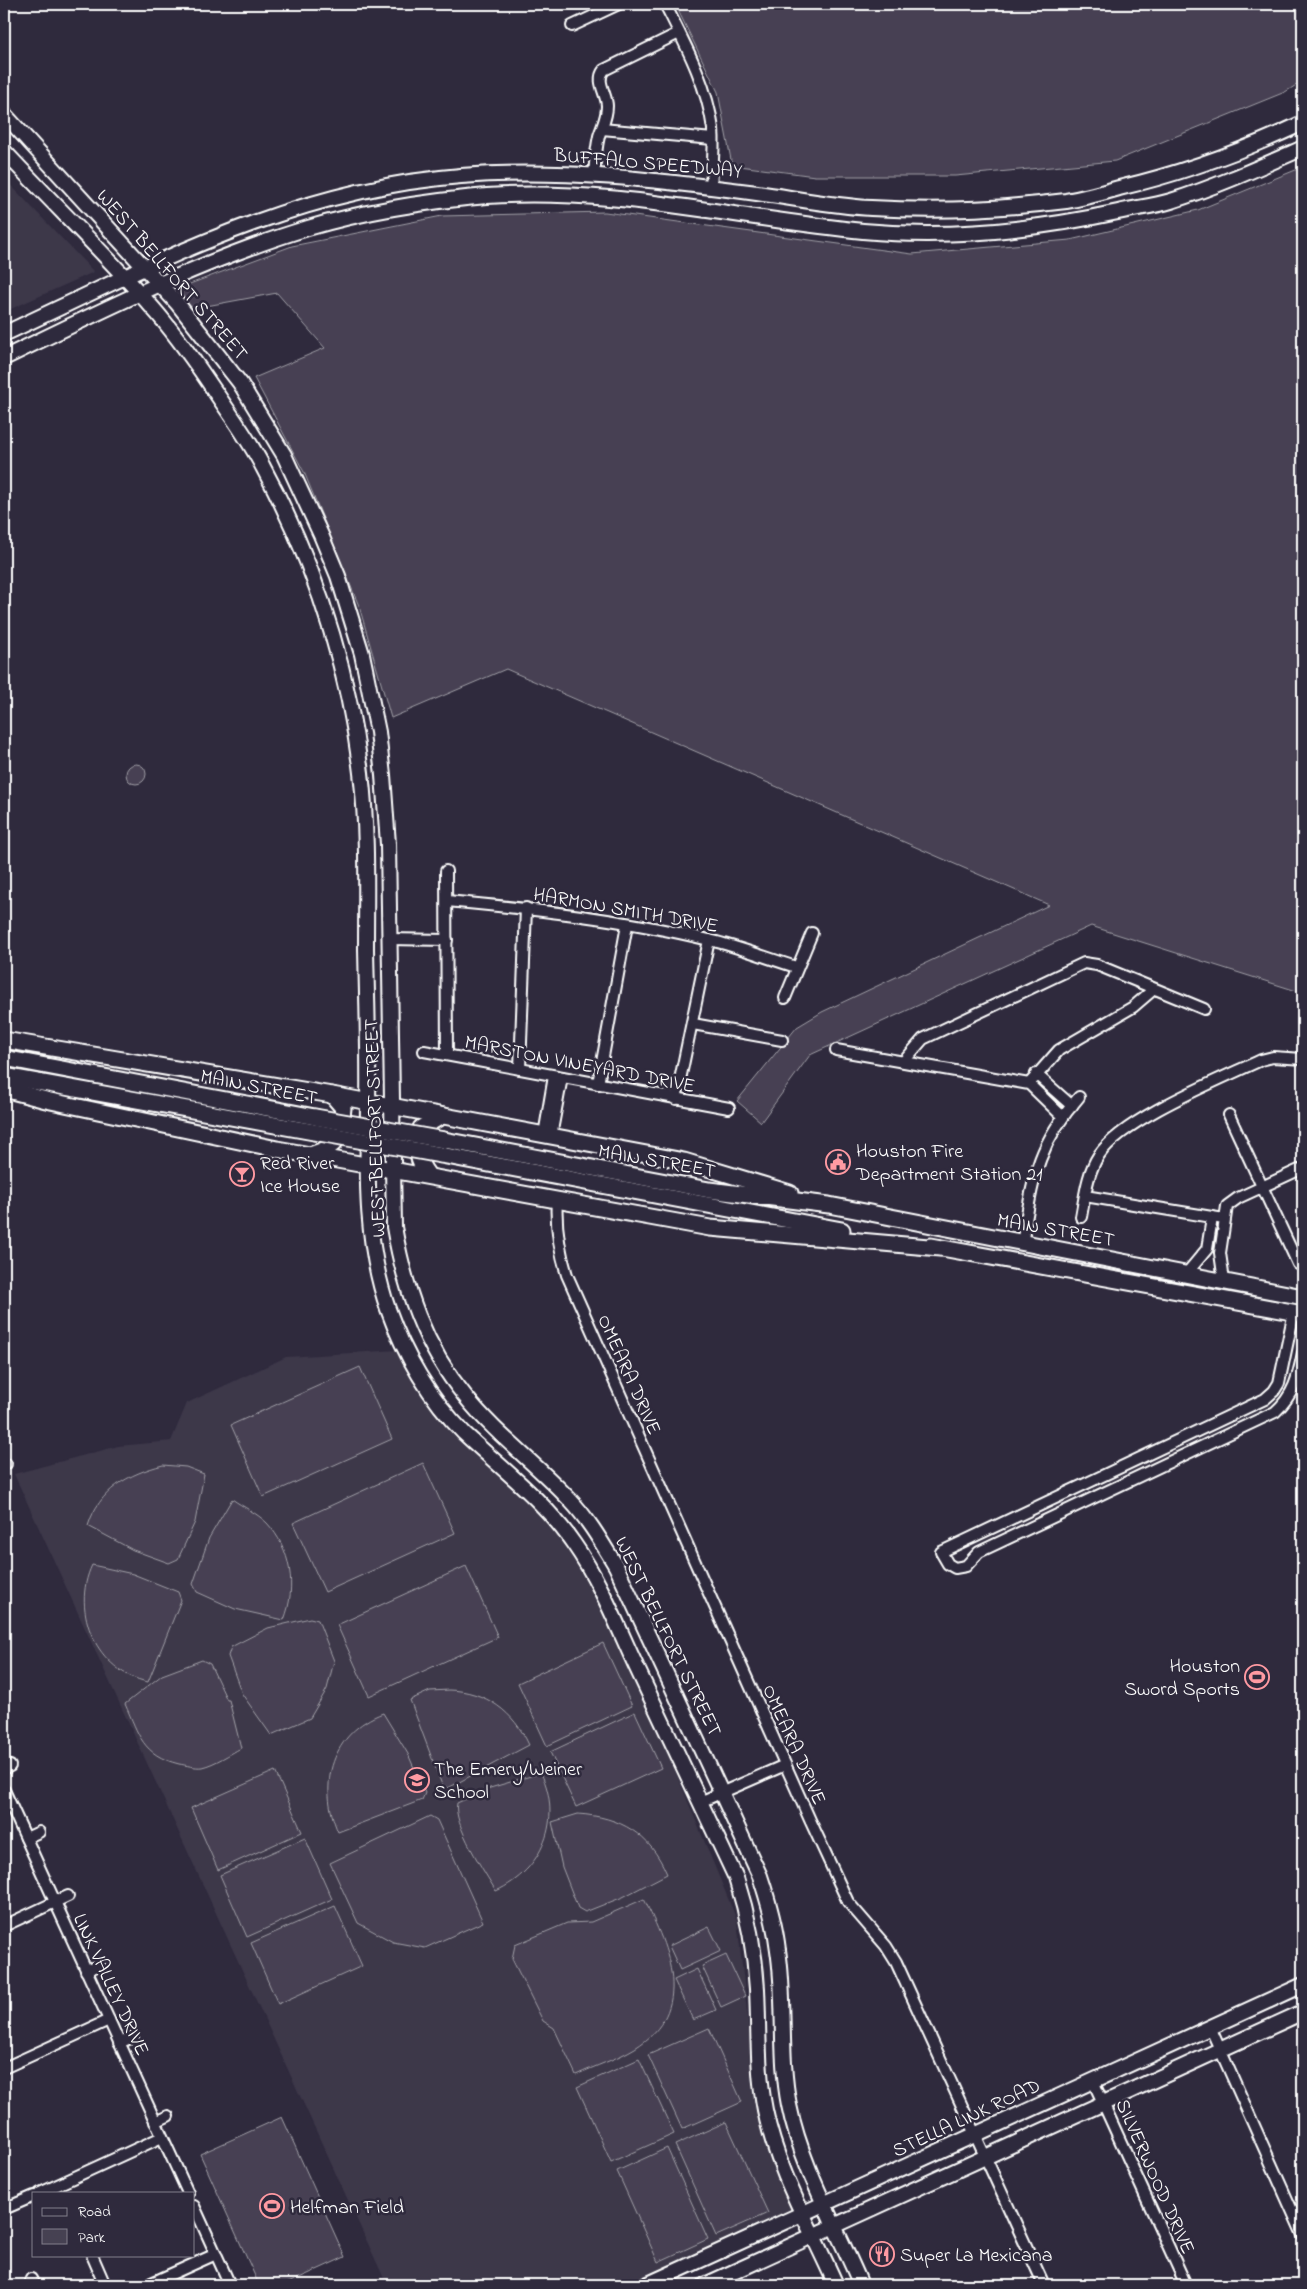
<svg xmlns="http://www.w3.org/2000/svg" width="1307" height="2289" font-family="'Indie Flower',sans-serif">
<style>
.built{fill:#3c3749}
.green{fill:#464152;stroke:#a2a0a8}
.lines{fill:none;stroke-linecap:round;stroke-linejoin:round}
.minor-casing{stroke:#fff;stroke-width:14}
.major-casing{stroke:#fff;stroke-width:18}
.highway-casing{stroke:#fff;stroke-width:19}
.minor{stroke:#2f2a3d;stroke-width:10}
.major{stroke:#2f2a3d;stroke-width:14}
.highway{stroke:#2f2a3d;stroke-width:15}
.highway-bridge-casing{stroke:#fff;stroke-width:19;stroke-linecap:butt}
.highway-bridge{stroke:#2f2a3d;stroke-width:15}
.labels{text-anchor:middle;stroke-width:5;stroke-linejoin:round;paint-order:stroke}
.street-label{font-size:20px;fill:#fff;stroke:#2f2a3d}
.poi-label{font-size:20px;fill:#fff;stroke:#2f2a3d;text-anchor:start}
</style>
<rect width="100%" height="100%" fill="#2f2a3d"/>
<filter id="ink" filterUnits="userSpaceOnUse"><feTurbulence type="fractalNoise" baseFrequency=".02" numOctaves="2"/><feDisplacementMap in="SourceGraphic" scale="10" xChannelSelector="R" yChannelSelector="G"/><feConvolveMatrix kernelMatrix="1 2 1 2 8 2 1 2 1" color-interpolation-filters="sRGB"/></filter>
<g filter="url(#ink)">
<g class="built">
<path d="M4 178 94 272 4 312Z"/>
<path d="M398 1350 476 1454 569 1540 621 1640 737 1920 750 2039 769 2157 793 2209 625 2285H387L14 1474 118 1446 171 1441 187 1403 286 1357Z"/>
</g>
<g class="green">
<path d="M675 4H1303V81L1285 92 1115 161 955 176H815L732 165 718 92Z"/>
<path d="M1303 167V993L1091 926 810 1055 761 1122 737 1101 797 1027 822 1012 1049 905 506 669 391 718 359 606 304 472 254 378 325 348 277 293 190 309 179 288 292 246 442 216 605 212 912 254 1070 240 1198 210Z"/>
<circle cx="136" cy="774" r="10"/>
<path d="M360 1367 392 1439 263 1497 231 1425Z"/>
<path d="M423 1463 455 1533 325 1592 293 1523Z"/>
<path d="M163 1465 186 1467 204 1474 195 1522 178 1559 169 1563 133 1550 88 1526C99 1490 128 1474 163 1465Z"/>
<path d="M232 1499C243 1507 257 1513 267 1523 291 1549 297 1587 284 1620L235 1609 197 1592 193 1584 209 1538Z"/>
<path d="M92 1565 133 1574 178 1592 181 1600 148 1682C97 1672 70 1611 92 1565Z"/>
<path d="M466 1566 498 1637 369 1696 337 1625Z"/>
<path d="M310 1618 318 1620 334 1661 327 1689 310 1718 271 1735 242 1694 228 1656 231 1647 268 1628Z"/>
<path d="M603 1643 632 1706 547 1746 518 1683Z"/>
<path d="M202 1660 210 1664 227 1700H229L241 1748C230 1754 215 1764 202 1767 195 1768 186 1765 179 1764 142 1755 139 1735 125 1704L162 1675Z"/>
<path d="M449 1690C486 1691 514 1712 529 1745L448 1788 442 1785 410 1700 430 1691Z"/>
<path d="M635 1712 661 1768 576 1807 550 1752Z"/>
<path d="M383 1713 408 1754 425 1793 422 1800 338 1832C317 1784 332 1732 383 1713Z"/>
<path d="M275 1771 302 1832 218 1870 191 1808Z"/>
<path d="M541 1773C563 1819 543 1870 496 1891 485 1873 452 1823 457 1803L490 1788Z"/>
<path d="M578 1814C621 1817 650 1834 667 1874L623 1897 585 1912 578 1908 562 1867 552 1822Z"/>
<path d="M430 1816 437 1820 483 1922 425 1948 393 1942 358 1923 330 1863Z"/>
<path d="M305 1838 332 1899 247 1937 220 1875Z"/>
<path d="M644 1899C669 1950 696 2010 635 2048 617 2059 595 2066 576 2075L554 2028 543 2021 512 1959 515 1945 567 1923 591 1922Z"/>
<path d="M335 1906 362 1966 278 2004 251 1943Z"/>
<path d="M709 1927 721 1951 680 1970 669 1946Z"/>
<path d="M726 1955 745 1996 721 2007 702 1966Z"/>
<path d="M697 1969 716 2010 693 2020 674 1980Z"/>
<path d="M709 2028 742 2102 682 2129 648 2055Z"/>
<path d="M639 2059 674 2134 611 2162 577 2087Z"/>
<path d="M282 2117 345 2257 284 2285H259L200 2154Z"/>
<path d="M726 2122 768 2213 716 2236 675 2145Z"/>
<path d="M667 2148 708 2239 658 2262 617 2171Z"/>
</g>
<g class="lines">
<defs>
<g id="minor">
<path d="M665 4C685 44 707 84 713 129 715 149 712 168 711 187"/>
<path d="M572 26 619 4"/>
<path d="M602 129 713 139"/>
<path d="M594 175C595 162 596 149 599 136 602 126 607 118 607 106 607 94 595 81 604 70L679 33"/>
<path d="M446 871 447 1055"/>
<path d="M447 901C534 909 624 919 709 940 739 947 767 958 796 967"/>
<path d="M388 939 447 940"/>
<path d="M785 998 812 933"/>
<path d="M693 1024 782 1040"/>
<path d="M836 1050 1029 1084 1062 1116"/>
<path d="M424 1051 729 1108"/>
<path d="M904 1061 923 1039 1084 963 1097 965 1204 1009"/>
<path d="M520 1069 526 908"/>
<path d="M1036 1074 1072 1106"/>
<path d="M598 1084 627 925"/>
<path d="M1029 1084 1059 1050 1133 1007 1154 989"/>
<path d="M676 1099 709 940"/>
<path d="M1229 1115 1298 1264"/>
<path d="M544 1135 554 1076"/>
<path d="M551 1136 562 1077"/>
<path d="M1085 1196 1224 1219"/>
<path d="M557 1199C555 1226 559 1249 567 1275L810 1820 848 1902 886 1946 896 1962 1044 2285"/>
<path d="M1081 1217C1085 1196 1087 1173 1099 1155 1124 1118 1219 1080 1261 1060L1273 1057 1303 1059"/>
<path d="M1022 1244C1033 1181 1035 1147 1079 1097"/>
<path d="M1187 1273 1207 1249 1212 1218"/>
<path d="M1224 1281 1220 1253 1227 1206 1238 1198 1303 1168"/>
<path d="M1294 1312 1279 1383 1274 1391 1265 1399 941 1552 948 1564 955 1568 966 1566 979 1552 1275 1412C1294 1395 1298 1377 1303 1353"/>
<path d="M4 1465 6 1464"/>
<path d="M4 1769 10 1766"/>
<path d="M4 1790 188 2193"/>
<path d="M700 1802 785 1765"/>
<path d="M26 1838 39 1832"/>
<path d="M4 1926 68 1896"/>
<path d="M86 1971 99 1965"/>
<path d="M1210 2027 1303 2235"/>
<path d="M119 2043 133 2037"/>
<path d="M4 2068 109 2020"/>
<path d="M1093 2081 1186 2285"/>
<path d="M155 2122 168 2116"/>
<path d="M40 2193 162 2137"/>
<path d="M194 2206 230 2285"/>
<path d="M4 2209 34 2196"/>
<path d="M92 2255 105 2285"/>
<path d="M31 2279 34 2285"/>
<path d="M147 2285 216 2254"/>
</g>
<g id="major">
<path d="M4 114 177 303 240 383 284 455 321 535 338 576 362 654 378 732 383 775 388 844 394 1227C405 1289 424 1346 465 1396 496 1435 537 1464 570 1500 589 1520 602 1543 616 1566L760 1876C768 1900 775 1924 778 1950 786 2001 779 2054 789 2105 801 2166 837 2228 861 2285"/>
<path d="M4 151C55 206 109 257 158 314 179 339 198 366 216 393 232 417 250 441 263 467 314 562 348 667 361 773 368 831 366 891 366 949 367 1001 369 1054 368 1106 367 1175 365 1243 388 1309 404 1354 430 1399 464 1433 502 1469 544 1500 574 1544 600 1581 617 1625 636 1666 669 1737 703 1807 736 1878 748 1915 755 1951 757 1989 759 2030 757 2070 765 2110 777 2171 811 2228 836 2285"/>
<path d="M4 334C154 264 292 189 461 176 560 168 658 180 757 193 794 198 833 206 871 208 936 212 1002 209 1066 201 1084 198 1102 193 1119 188 1183 173 1243 151 1303 123"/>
<path d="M4 358C103 310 202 260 308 228 365 211 428 201 487 196 613 187 739 219 863 231 948 239 1035 230 1118 212 1136 208 1154 206 1171 201 1216 187 1260 167 1303 148"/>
<path d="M646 2285 1303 1985"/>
<path d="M705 2285 1303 2012"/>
</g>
<g id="highway">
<path d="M4 1040 332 1095 684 1161 790 1193"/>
<path d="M4 1058 315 1117"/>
<path d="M4 1076 314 1132"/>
<path d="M4 1089 46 1100 277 1149 710 1228 940 1248"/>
<path d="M444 1140 709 1190 829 1205 1303 1297"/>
<path d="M313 1154C341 1146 340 1135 343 1108L332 1095"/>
<path d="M441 1155 842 1230"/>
<path d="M428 1175C414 1157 418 1149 421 1128L442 1116"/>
<path d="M931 1246 1303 1314"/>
</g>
</defs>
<use href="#minor" class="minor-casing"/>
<use href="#major" class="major-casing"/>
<use href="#highway" class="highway-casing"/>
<use href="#minor" class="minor"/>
<use href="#major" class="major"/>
<use href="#highway" class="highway"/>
<defs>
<g id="highway-bridge">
<path d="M315 1117 444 1140"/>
<path d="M314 1132 441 1155"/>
</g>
</defs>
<use href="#highway-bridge" class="highway-bridge-casing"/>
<use href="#highway-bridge" class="highway-bridge"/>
</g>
</g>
<defs>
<symbol id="civic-ring" viewBox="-11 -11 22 22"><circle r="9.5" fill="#2f2a3d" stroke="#ff9aa2" stroke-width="1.5"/><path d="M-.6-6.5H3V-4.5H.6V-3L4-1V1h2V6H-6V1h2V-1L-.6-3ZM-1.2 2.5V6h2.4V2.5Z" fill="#ff9aa2"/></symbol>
<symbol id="bar-ring" viewBox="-11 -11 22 22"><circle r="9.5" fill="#2f2a3d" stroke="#ff9aa2" stroke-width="1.5"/><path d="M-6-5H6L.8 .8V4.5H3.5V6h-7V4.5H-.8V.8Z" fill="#ff9aa2"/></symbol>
<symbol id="stadium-ring" viewBox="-11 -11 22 22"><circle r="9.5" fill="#2f2a3d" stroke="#ff9aa2" stroke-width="1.5"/><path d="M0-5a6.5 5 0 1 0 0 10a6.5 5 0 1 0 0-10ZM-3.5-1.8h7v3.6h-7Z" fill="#ff9aa2"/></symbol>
<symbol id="school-ring" viewBox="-11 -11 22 22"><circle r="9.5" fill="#2f2a3d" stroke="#ff9aa2" stroke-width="1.5"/><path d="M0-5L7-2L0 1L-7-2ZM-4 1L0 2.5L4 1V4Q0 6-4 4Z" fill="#ff9aa2"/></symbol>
<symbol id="restaurant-ring" viewBox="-11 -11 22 22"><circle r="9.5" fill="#2f2a3d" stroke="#ff9aa2" stroke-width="1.5"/><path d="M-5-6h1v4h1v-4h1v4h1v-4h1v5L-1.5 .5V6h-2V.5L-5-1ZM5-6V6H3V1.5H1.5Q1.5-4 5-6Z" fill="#ff9aa2"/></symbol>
</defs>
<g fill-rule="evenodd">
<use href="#civic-ring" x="824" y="1148" width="28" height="28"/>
<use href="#bar-ring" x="228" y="1160" width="28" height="28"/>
<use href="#stadium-ring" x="1243" y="1663" width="28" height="28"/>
<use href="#school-ring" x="403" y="1766" width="28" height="28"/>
<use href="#stadium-ring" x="258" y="2192" width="28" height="28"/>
<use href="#restaurant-ring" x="868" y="2240" width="28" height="28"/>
</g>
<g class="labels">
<g class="street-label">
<text transform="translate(648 162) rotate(5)" y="7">BUFFALO SPEEDWAY</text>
<text transform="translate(173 274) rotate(49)" y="7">WEST BELLFORT STREET</text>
<text transform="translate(626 909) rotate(10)" y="7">HARMON SMITH DRIVE</text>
<text transform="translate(580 1063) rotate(11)" y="7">MARSTON VINEYARD DRIVE</text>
<text transform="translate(259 1086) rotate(11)" y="7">MAIN STREET</text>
<text transform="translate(374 1128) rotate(-92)" y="7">WEST BELLFORT STREET</text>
<text transform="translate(657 1160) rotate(10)" y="7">MAIN STREET</text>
<text transform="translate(1056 1229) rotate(10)" y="7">MAIN STREET</text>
<text transform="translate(630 1374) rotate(66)" y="7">OMEARA DRIVE</text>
<text transform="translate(669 1636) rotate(64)" y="7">WEST BELLFORT STREET</text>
<text transform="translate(795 1744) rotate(66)" y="7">OMEARA DRIVE</text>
<text transform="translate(112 1984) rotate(65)" y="7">LINK VALLEY DRIVE</text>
<text transform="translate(966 2117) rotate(-25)" y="7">STELLA LINK ROAD</text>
<text transform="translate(1156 2176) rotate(66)" y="7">SILVERWOOD DRIVE</text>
</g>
<g class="poi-label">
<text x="856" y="1157">Houston Fire<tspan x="856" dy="23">Department Station 21</tspan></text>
<text x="260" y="1169">Red River<tspan x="260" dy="23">Ice House</tspan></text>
<text x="1240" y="1672" text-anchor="end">Houston<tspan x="1240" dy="23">Sword Sports</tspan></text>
<text x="434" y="1775">The Emery/Weiner<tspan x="434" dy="23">School</tspan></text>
<text x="290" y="2213">Helfman Field</text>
<text x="900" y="2261">Super La Mexicana</text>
</g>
</g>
<rect width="1307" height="2289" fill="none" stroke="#2f2a3d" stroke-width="20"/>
<rect x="10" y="10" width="1287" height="2269" fill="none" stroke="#fff" stroke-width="2" filter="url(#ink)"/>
<rect x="32" y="2192" width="162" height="65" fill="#2f2a3d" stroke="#827f8b"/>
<rect x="42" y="2208" width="25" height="8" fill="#2f2a3d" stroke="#827f8b"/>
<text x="78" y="2216" font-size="15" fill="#ffffff">Road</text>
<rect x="42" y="2229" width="25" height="15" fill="#464152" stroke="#827f8b"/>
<text x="78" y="2242" font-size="15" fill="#ffffff">Park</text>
</svg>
